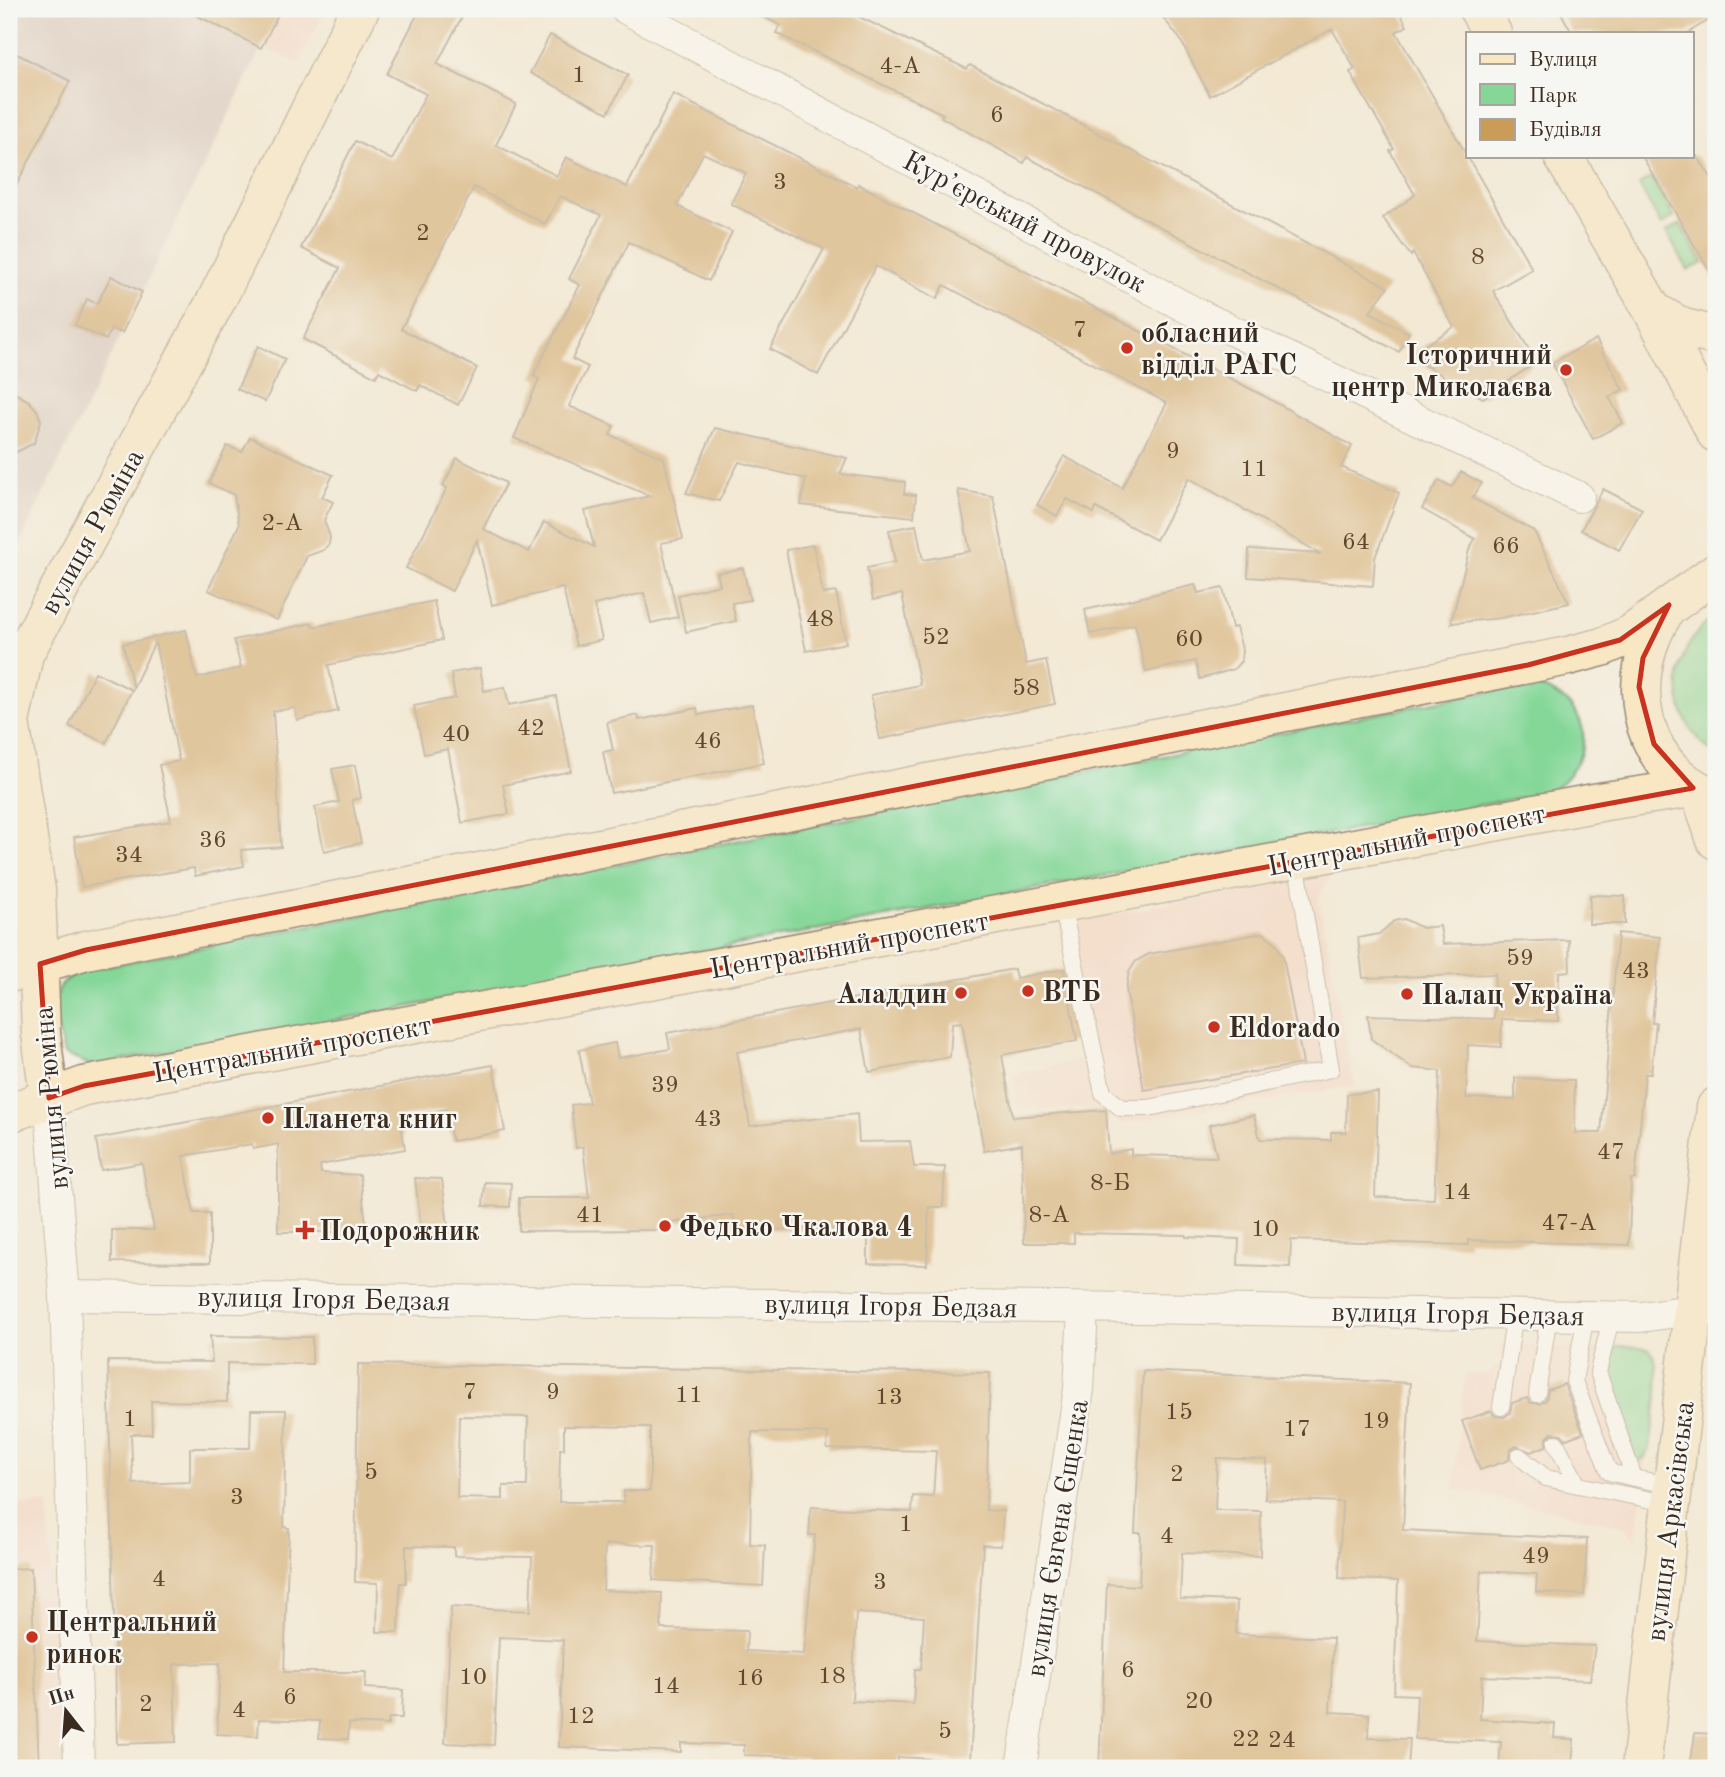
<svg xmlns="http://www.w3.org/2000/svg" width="1725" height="1777" font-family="'Old Standard TT',serif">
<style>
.built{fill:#f6d2c4}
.industrial{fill:#d1bfbe}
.green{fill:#85d798;stroke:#60805b;stroke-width:2}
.building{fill:#cb9b58;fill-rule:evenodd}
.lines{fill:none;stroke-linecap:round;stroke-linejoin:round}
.lane-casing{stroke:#978a7a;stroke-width:18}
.street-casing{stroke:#978a7a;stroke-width:32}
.secondary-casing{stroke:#978a7a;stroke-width:41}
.lane{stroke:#fff;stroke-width:16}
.street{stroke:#fff;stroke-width:30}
.secondary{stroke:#f9e7c3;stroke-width:38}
.marked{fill:none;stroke:#c8321e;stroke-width:5;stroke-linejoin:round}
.poi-dot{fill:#c8321e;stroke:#f6f6f2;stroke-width:2.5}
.labels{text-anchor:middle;stroke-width:5;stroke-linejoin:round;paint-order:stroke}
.number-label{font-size:24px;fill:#5f462c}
.street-label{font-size:28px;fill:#3b2a1e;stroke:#f6f6f2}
.poi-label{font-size:28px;font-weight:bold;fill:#3b2a1e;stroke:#f6f6f2;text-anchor:start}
</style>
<rect width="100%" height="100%" fill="#f6f6f2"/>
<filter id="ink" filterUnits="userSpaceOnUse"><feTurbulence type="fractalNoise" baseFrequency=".0143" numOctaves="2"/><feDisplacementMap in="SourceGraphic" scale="14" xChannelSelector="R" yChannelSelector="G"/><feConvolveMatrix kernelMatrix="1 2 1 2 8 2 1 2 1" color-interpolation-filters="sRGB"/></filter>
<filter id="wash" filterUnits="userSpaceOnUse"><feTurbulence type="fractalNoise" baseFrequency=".00686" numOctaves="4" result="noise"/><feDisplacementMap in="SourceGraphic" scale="28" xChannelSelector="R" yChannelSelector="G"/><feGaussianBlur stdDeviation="1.57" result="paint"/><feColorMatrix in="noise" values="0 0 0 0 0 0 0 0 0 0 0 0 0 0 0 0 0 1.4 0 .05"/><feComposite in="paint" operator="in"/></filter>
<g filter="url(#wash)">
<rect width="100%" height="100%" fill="#f3e9d6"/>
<g class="built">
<path d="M185 9H326L299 63 261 48Z"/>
<path d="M1331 874 1318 898 1355 1086 1119 1124 1111 1108 1017 1110 1012 1075 1084 1059 1060 924Z"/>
<path d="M1501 1343 1611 1350 1621 1346 1649 1349 1654 1356 1658 1370 1635 1540 1625 1527 1611 1523 1453 1489 1465 1374H1487L1501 1364Z"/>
<path d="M48 1504 63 1768H9V1505Z"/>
</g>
<path class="industrial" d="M9 9H185L261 48 9 565Z"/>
<g class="green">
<path d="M1652 177 1674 217 1661 225 1639 185Z"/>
<path d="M1680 224 1703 263 1688 270 1666 232Z"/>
<path d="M1716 615V755C1666 722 1666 649 1716 615Z"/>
<path d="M1526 684C1591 695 1603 754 1550 792L92 1066 64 1054C56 1020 42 988 81 971Z"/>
<path d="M1621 1346 1649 1349C1666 1369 1653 1422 1650 1448L1644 1459 1635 1461 1607 1364 1611 1350Z"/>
</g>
<g id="blocks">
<g class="building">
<path d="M184 9H281L261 48Z"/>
<path d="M420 9H466L437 64 516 104 496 145 557 176 566 157 627 187 673 94 857 187 858 184 1264 396 1352 446 1341 467 1399 493 1375 558 1373 586 1248 577 1249 549 1321 554 1189 478 1156 540 1096 508 1094 513 1067 499 1057 516 1037 505 1064 456 1122 488 1167 403 944 285 937 299 876 266 818 375 770 349 824 249 731 204 746 173 703 153 677 206 732 232 709 281 629 242 572 359 588 367 569 406 614 426 610 435 664 458 683 539 661 543 678 617 651 623 644 593 594 605 602 640 576 646 563 588 492 605 477 540 452 591 406 568 447 488 443 486 457 458 506 483 483 529 529 552 544 522 594 547 585 511 650 496 514 438 539 379 533 376 580 285 569 279 601 215 560 196 545 224 474 187 401 329 477 368 458 405 420 385 417 391 379 371 376 377 303 339 340 268 301 248 355 141 392 160 426 94 387 74Z"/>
<path d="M747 9H843L967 69 970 65 1388 287 1370 312 1409 333 1399 352 1027 157 1024 163 941 117 943 114 776 33 780 25Z"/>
<path d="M1156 9H1398L1407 26 1396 32 1532 269 1493 291 1537 362 1483 398 1408 356 1454 327 1413 253 1411 256 1383 218 1415 195 1390 151 1394 149 1350 72 1355 69 1332 29 1210 96 1180 39Z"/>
<path d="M1559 9H1716V16L1687 33H1572Z"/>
<path d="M550 35 628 75 608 113 530 73Z"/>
<path d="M17 54 70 81 9 200V71Z"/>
<path d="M1642 156H1697L1716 185V282Z"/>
<path d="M111 276 142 292 122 333 111 329 106 340 75 325 87 299 97 304Z"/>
<path d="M1596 339 1623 390 1609 397 1623 423 1593 439 1552 363Z"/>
<path d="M258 346 285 359 265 402 237 389Z"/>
<path d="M9 390 29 401 37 410 41 421 34 443 9 456Z"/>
<path d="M715 428 847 458 840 474 905 482 904 494 916 495 914 517 801 505 806 479 739 462 719 501 686 493Z"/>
<path d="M250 437 333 475 322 497 333 502 324 520 330 537 329 544 324 550 307 556 277 620 208 590 239 525 234 495 209 483 227 446 242 452Z"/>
<path d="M1461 472 1482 483 1472 498 1534 531 1569 603 1501 618 1451 623 1469 550 1475 539 1422 509 1439 480 1452 487Z"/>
<path d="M1603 489 1642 509 1619 550 1581 530Z"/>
<path d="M958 490 993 496 1026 664 1046 660 1055 704 880 739 871 695 920 685 902 594 873 600 867 568 895 562 889 530 916 525 923 560 970 551Z"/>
<path d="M813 545 823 594 836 592 846 643 806 651 786 550Z"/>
<path d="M743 568 750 600 732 603 736 621 686 632 678 595 720 585 717 573Z"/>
<path d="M1195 585 1198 593 1223 588 1232 628 1236 627 1242 649 1241 661 1234 669 1200 679 1195 661 1146 672 1135 624 1090 634 1085 610Z"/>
<path d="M434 601 442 640 328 665 338 711 297 720 295 708 273 711 281 847 241 850 244 866 195 876 194 868 82 887 74 837 171 821 159 765 179 761 155 642 133 688 123 644 186 630 197 678 241 668 234 640 312 623 313 627Z"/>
<path d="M480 668 484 691 505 687 509 705 556 696 571 771 503 785 509 814 462 823 448 749 424 754 414 706 455 698 451 673Z"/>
<path d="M95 672 132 690 106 743 69 726Z"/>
<path d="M752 705 764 763 611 793 603 752 613 750 607 722 638 715 639 720 697 708 698 715Z"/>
<path d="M355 765 361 798 352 800 361 843 324 851 315 807 339 802 332 769Z"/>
<path d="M1590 895 1625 896V924H1589Z"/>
<path d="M1404 919 1422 928 1440 926 1443 944 1569 940 1570 971 1559 972 1558 1021 1502 1019 1501 1047 1468 1045 1466 1098 1515 1100V1078L1574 1080 1575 1133H1601L1618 933 1660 937 1652 1023H1656L1651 1074H1645L1635 1179H1631L1629 1245 1468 1240V1245L1291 1240 1290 1267 1238 1265 1239 1239 1186 1237V1235L1074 1233V1243H1024L1022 1144 984 1151 962 1022 952 1023 950 1057 869 1072 861 1029 737 1052 750 1126 857 1114 859 1142 910 1141 914 1167H945L943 1207H929L927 1265 868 1264V1229L735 1230 733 1215 661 1224V1230L519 1231V1198H589L583 1147 576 1148 571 1105 589 1103 579 1050 615 1043 618 1058 670 1049 667 1033 1014 969 1016 978 1064 969 1077 1041 1002 1055 1013 1117 1106 1110 1109 1154 1131 1149V1155L1217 1157 1209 1125 1254 1115 1260 1139 1331 1140V1132H1346L1347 1094 1378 1092 1375 1197 1434 1199 1440 1071 1412 1068 1371 1039 1368 1015 1494 1019 1495 974 1363 978 1358 938 1379 934 1394 921Z"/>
<path d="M1263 933 1276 943 1283 956 1303 1064 1144 1090 1126 989 1129 972 1136 961 1149 954Z"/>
<path d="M493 1065 505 1131 452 1141 446 1109 400 1118 405 1149 320 1165 321 1173 360 1175 367 1233 339 1237V1232H278V1144L253 1149 252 1144 183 1156 194 1213H210V1263L112 1262V1230H154L142 1163 101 1170 96 1139Z"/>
<path d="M415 1178 442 1179 449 1234 422 1237Z"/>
<path d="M485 1182 511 1183 510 1207 483 1206Z"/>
<path d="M210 1336 312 1337V1364L227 1363V1402L151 1401 152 1434H131L133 1484 190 1482V1448H250L251 1410H286L284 1527 289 1528 284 1672H366L365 1688 403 1690 402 1718H389L388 1725 349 1723 348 1739 319 1738 320 1721 259 1719 258 1736 217 1734 220 1663 174 1664 176 1742 117 1744 108 1361 212 1362Z"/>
<path d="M358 1364 990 1373 986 1510 1003 1511 1001 1546 983 1545 970 1761 898 1757V1768H807V1757L744 1755V1745L681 1743V1752L559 1747 563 1640 499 1637 494 1745 445 1743 451 1607 530 1611 532 1557 454 1556V1547L406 1546V1583H400L399 1632H377L378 1583 355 1582ZM459 1416 528 1417 527 1486H503V1499L457 1498ZM564 1426 650 1427V1491H624V1502H559L560 1449H564ZM752 1432 828 1433 827 1449 936 1451 933 1497 913 1496 912 1512 811 1507 809 1535H815L804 1654 746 1651 747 1631 661 1629 662 1593 603 1590 605 1544 655 1545 653 1580 763 1586 765 1545 750 1544ZM856 1613 924 1617 921 1669H915L913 1704 852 1701Z"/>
<path d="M1143 1371 1410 1383 1403 1530 1587 1539 1584 1595 1536 1592 1537 1574 1481 1571 1477 1641 1595 1646 1590 1680 1482 1676 1480 1719 1555 1724 1554 1738 1574 1739 1572 1768H1499L1501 1742 1415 1739 1417 1695 1394 1694 1398 1581 1339 1578 1342 1502 1265 1499 1267 1460 1217 1458 1215 1510 1261 1511 1260 1556 1182 1553 1180 1599 1237 1601 1236 1634 1333 1638 1330 1712 1369 1714 1368 1738 1410 1739 1408 1768H1099L1107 1584 1139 1586 1141 1533H1135Z"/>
<path d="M1564 1384 1583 1433 1566 1439 1561 1434 1552 1433 1547 1438 1546 1446 1531 1452 1516 1446 1510 1450 1509 1460 1480 1470 1462 1421 1491 1411 1495 1416 1504 1417 1510 1413 1512 1403 1527 1398 1531 1403 1540 1404 1546 1400 1548 1390Z"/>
<path d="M31 1568 39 1768H9V1569Z"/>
<path d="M1695 1733 1716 1734V1768H1690Z"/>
</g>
</g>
</g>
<g filter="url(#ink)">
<use href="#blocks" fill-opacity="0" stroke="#978a7a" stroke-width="2"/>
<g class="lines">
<defs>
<g id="lane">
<path d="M1062 905 1103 1093 1121 1108H1149L1331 1069 1296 861"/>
<path d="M1586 1315 1574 1381 1609 1472 1634 1478"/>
<path d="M1612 1315 1598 1372 1634 1478 1674 1486"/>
<path d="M1537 1394 1549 1314"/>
<path d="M1501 1407 1515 1313"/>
<path d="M1556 1443 1578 1485 1671 1504"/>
<path d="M1519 1456 1546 1478 1578 1485"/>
</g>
<g id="street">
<path d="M626 9 1200 315 1579 497"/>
<path d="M49 1098 65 1296 79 1768"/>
<path d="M65 1296 1142 1308 1641 1317 1691 1310H1716"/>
<path d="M1021 1768 1079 1389 1083 1308"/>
</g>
<g id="secondary">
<path d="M1478 9 1492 33"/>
<path d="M1563 156 1653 311 1716 433"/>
<path d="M1653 311 1683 328 1716 336"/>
<path d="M1665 611C1624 673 1634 763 1708 795"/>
<path d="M1700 792 1716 840"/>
<path d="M9 973 86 950 1568 656 1602 647 1630 635 1716 572"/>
<path d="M49 1098 41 1033 36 890 10 722 24 654 217 299 360 9"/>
<path d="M9 1113 84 1086 1605 801 1693 788"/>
<path d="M1641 1768 1716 1107"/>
</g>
</defs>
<use href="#lane" class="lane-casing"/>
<use href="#street" class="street-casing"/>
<use href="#secondary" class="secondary-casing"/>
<use href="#lane" class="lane"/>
<use href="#street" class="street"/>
<use href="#secondary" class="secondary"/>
</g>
</g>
<path d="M0 0H1725V1777H0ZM1669 605 1643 658 1639 687 1654 744 1693 788 84 1086 49 1098 40 964 86 950 1528 665 1620 640Z" fill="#f3e9d6" fill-opacity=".55" fill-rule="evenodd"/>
<path class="marked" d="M1669 605 1643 658 1639 687 1654 744 1693 788 84 1086 49 1098 40 964 86 950 1528 665 1620 640Z"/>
<g class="poi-dot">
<circle cx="1127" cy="348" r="7"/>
<circle cx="1566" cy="370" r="7"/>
<circle cx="1028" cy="991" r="7"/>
<circle cx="961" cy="993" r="7"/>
<circle cx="1407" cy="994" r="7"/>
<circle cx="1214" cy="1027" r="7"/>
<circle cx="268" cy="1118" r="7"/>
<circle cx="665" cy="1226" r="7"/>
<path d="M301.5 1219.5h7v7h7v7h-7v7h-7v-7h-7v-7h7z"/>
<circle cx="32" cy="1637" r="7"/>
</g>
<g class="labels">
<g class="number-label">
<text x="900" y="73">4-А</text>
<text x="579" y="82">1</text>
<text x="997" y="122">6</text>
<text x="780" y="189">3</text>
<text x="423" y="240">2</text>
<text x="1478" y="264">8</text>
<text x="1080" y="337">7</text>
<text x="1173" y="458">9</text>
<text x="1254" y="476">11</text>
<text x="282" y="530">2-А</text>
<text x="1356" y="549">64</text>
<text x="1506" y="553">66</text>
<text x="820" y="626">48</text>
<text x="936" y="644">52</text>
<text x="1189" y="646">60</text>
<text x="1026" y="695">58</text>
<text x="531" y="735">42</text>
<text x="456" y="741">40</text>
<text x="708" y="748">46</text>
<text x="213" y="847">36</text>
<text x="129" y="862">34</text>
<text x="1520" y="965">59</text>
<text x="1636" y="978">43</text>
<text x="665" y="1092">39</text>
<text x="708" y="1126">43</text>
<text x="1611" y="1159">47</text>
<text x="1110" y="1190">8-Б</text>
<text x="1457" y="1199">14</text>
<text x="590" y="1222">41</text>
<text x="1049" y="1222">8-А</text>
<text x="1569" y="1230">47-А</text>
<text x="1265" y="1236">10</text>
<text x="470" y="1399">7</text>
<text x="553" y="1399">9</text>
<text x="689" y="1402">11</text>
<text x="889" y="1404">13</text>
<text x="1179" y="1419">15</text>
<text x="130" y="1426">1</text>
<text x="1376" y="1428">19</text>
<text x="1297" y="1436">17</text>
<text x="371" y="1479">5</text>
<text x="1177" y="1481">2</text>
<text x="237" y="1504">3</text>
<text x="906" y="1531">1</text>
<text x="1167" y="1543">4</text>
<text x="1536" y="1563">49</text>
<text x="159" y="1586">4</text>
<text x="880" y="1589">3</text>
<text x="1128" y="1677">6</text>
<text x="832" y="1683">18</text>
<text x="473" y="1684">10</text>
<text x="750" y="1685">16</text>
<text x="666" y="1693">14</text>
<text x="290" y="1704">6</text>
<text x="1199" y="1708">20</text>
<text x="146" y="1711">2</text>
<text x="239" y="1717">4</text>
<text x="581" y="1723">12</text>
<text x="945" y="1738">5</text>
<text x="1246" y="1746">22</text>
<text x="1282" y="1747">24</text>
</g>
<g class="street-label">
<text transform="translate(1025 221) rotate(28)" y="10">Курʼєрський провулок</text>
<text transform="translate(91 531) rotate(-61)" y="10">вулиця Рюміна</text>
<text transform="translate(1406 839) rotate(-11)" y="10">Центральний проспект</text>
<text transform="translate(849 944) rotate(-10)" y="10">Центральний проспект</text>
<text transform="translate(292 1048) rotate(-10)" y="10">Центральний проспект</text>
<text transform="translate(50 1098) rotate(-95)" y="10">вулиця Рюміна</text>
<text transform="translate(324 1298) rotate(1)" y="10">вулиця Ігоря Бедзая</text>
<text transform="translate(891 1305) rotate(1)" y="10">вулиця Ігоря Бедзая</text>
<text transform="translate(1458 1313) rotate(1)" y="10">вулиця Ігоря Бедзая</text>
<text transform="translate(1669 1521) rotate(-83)" y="10">вулиця Аркасівська</text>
<text transform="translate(1056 1538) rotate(-81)" y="10">вулиця Євгена Єщенка</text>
</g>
<g class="poi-label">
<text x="1141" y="342">обласний<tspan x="1141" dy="32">відділ РАГС</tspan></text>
<text x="1552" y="364" text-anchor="end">Історичний<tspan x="1552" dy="32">центр Миколаєва</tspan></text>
<text x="1042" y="1001">ВТБ</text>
<text x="947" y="1003" text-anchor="end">Аладдин</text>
<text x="1421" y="1004">Палац Україна</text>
<text x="1228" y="1037">Eldorado</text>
<text x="282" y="1128">Планета книг</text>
<text x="679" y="1236">Федько Чкалова 4</text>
<text x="319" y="1240">Подорожник</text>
<text x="46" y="1631">Центральний<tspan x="46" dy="32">ринок</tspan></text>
</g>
</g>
<rect width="1725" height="1777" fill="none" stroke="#f6f6f2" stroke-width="35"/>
<rect x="1466" y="32" width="228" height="126" fill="#f6f6f2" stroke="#aba49d" stroke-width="2"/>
<rect x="1480" y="54" width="35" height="10" fill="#f9e7c3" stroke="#aba49d" stroke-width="2"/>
<text x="1529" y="66" font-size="21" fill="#3b2a1e">Вулиця</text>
<rect x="1480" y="84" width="35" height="21" fill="#85d798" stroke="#aba49d" stroke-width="2"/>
<text x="1529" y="102" font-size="21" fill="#3b2a1e">Парк</text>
<rect x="1480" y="119" width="35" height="21" fill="#cb9b58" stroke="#aba49d" stroke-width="2"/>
<text x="1529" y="136" font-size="21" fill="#3b2a1e">Будівля</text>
<g transform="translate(66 1711) rotate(343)" stroke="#f6f6f2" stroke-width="5" paint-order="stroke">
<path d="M0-5L12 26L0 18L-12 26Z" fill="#3b2a1e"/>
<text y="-10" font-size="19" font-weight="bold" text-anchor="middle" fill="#3b2a1e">Пн</text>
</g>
</svg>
